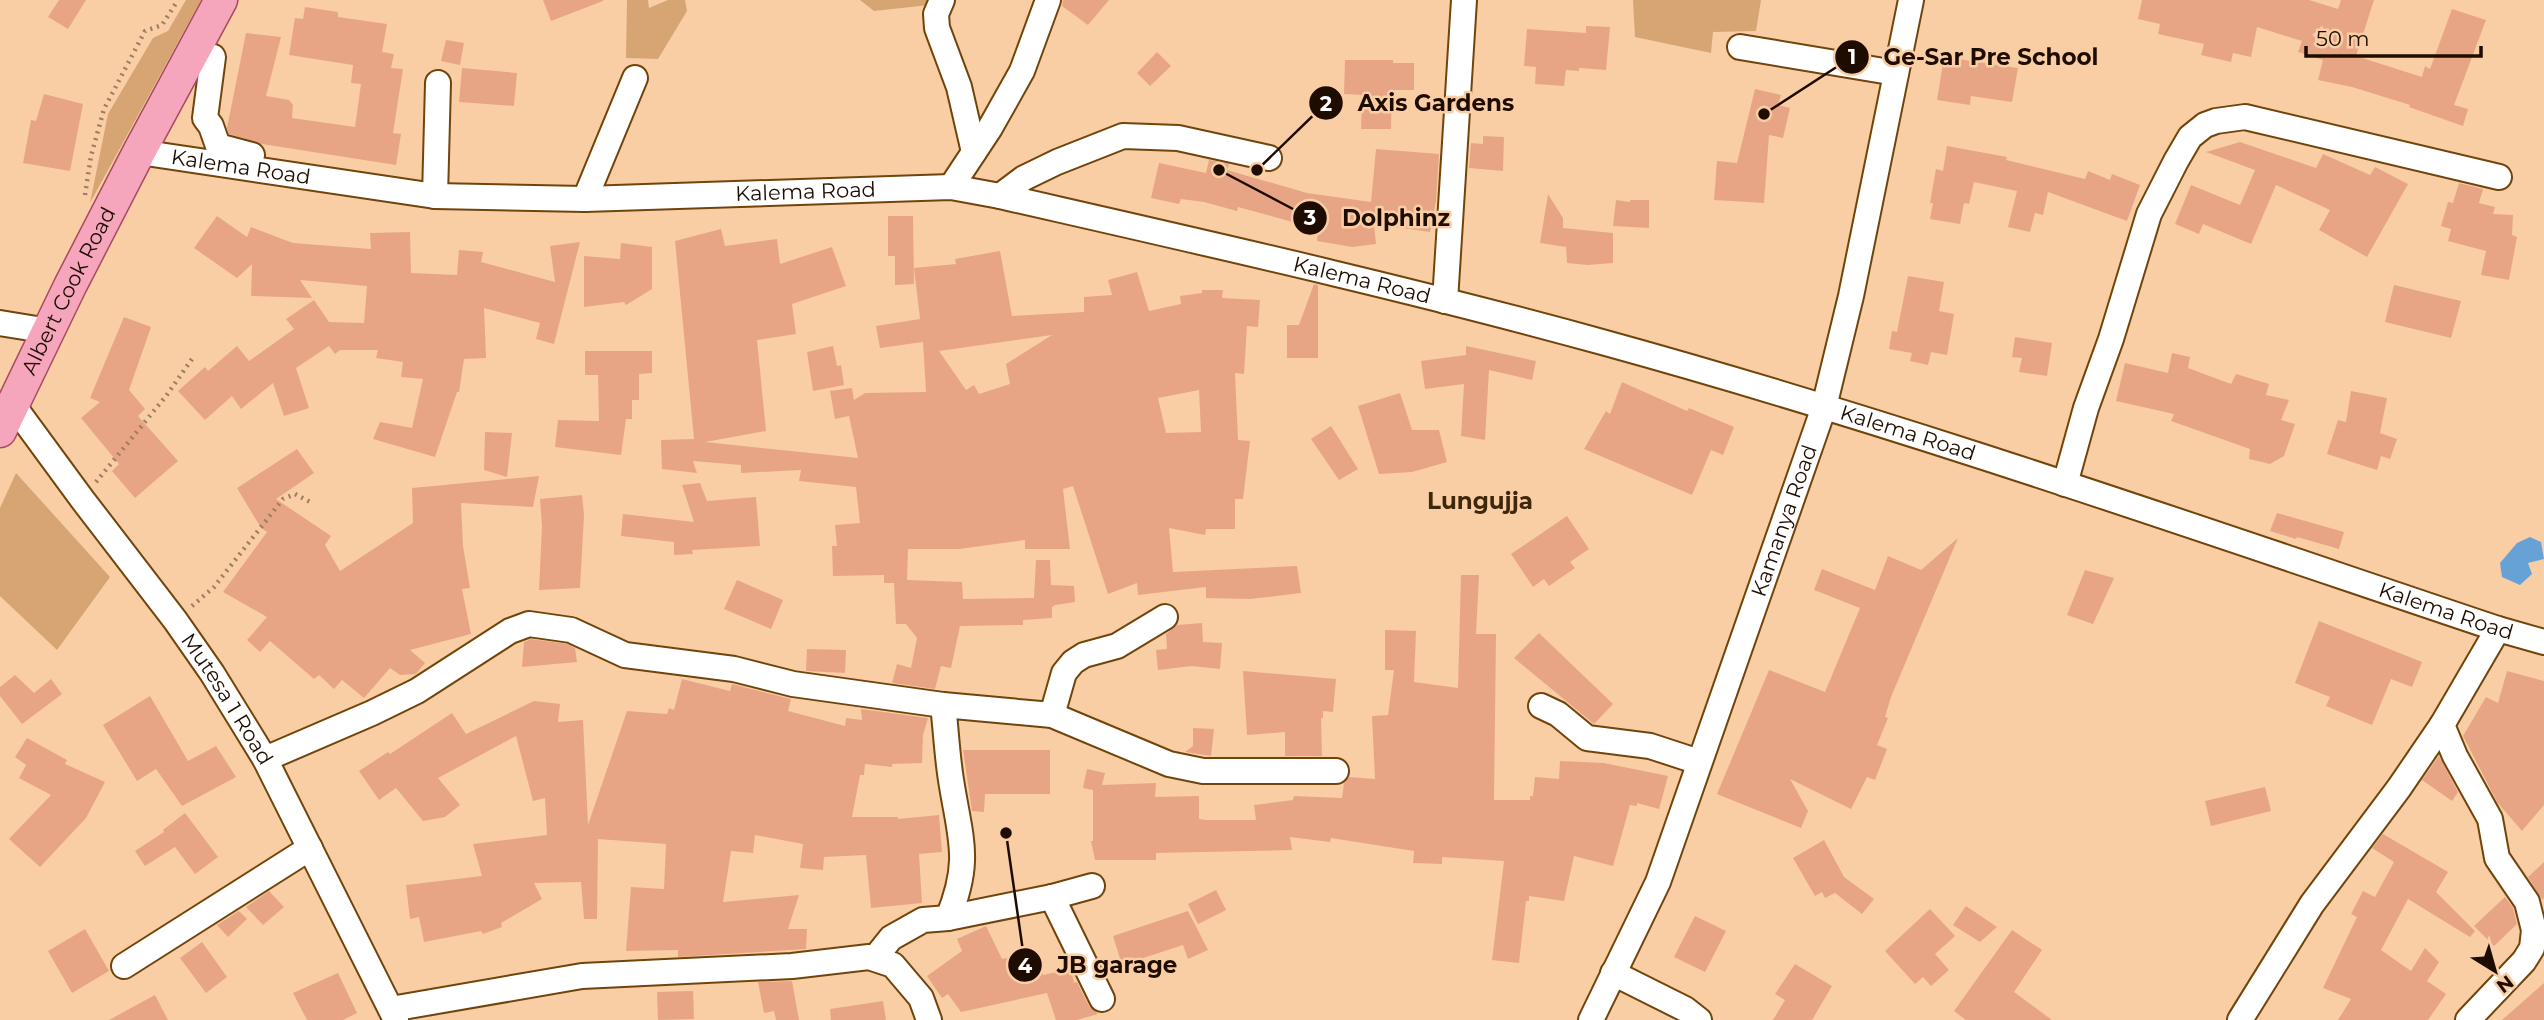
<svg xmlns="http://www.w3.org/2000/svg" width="2544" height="1020" font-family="Montserrat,sans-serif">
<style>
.green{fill:#d7a574}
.water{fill:#66a2d5}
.building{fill:#e8a586;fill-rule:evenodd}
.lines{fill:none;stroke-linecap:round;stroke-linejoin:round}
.minor-casing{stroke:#71440a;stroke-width:28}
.major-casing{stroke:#a74a5d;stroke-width:35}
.path{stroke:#9e7d60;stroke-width:4.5;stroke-dasharray:2 5;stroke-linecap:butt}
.minor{stroke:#fff;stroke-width:24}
.major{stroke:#f6a6bc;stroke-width:32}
.labels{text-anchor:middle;stroke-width:5;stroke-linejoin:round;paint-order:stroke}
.street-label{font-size:21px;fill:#1f0c00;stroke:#f9cea5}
.neighbourhood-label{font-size:23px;font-weight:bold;fill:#3f270b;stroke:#f9cea5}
.leader{fill:none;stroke:#1f0c00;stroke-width:2.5}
.callout-dot{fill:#1f0c00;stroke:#f9cea5;stroke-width:2.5}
.mark-label{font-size:21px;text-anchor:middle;font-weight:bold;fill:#fff}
.callout-label{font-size:23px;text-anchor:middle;font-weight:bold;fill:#1f0c00;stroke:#f9cea5;stroke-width:5;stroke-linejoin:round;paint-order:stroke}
</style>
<rect width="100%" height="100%" fill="#f9cea5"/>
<g class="green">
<path d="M186 0H201L90 203 108 114 153 38 168 31Z"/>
<path d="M627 0H648L649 8 668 0H685L687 11 658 59 626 58Z"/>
<path d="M860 0H951L948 3 874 11Z"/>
<path d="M1633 0H1761L1756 31 1713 32 1711 53 1635 37Z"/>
<path d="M16 473 110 577 57 650 0 596V508Z"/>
</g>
<path class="water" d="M2530 537 2541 542 2544 559 2528 563 2532 574 2520 585 2502 577 2500 563 2517 543Z"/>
<g class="building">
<path d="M59 0H86L68 29 48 17Z"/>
<path d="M543 0H603V1L551 21Z"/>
<path d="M1063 0H1109L1088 25 1062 6Z"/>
<path d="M2142 0H2309L2338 9 2341 0H2374L2356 56 2422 77 2425 66 2430 69 2452 9 2486 20 2454 105 2468 109 2463 126 2409 107 2410 105 2352 87 2318 80 2323 60 2298 52 2302 41 2257 27 2251 57 2233 53 2231 62 2201 55 2204 44 2158 34 2160 24 2138 19Z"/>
<path d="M305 7 338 12V17L387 24 382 52 394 54 391 68 403 69 393 133 401 134 396 165 262 144 229 134 227 128 246 33 281 37 266 96 289 100 293 105 292 118 355 127 361 84 351 83 353 65 289 55 295 18 303 19Z"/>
<path d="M1586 26 1610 27 1606 70 1579 68V71L1566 70 1564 86 1535 84 1536 67 1524 66 1527 29 1586 33Z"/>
<path d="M446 40 464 43 460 65 441 61Z"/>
<path d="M1157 52 1171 66 1150 86 1137 73Z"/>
<path d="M1944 57 2018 68 2012 102 1971 96 1970 105 1937 100Z"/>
<path d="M1345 60H1393V63H1414V90H1392L1391 129H1361L1362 95 1344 94Z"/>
<path d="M462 68 517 73 514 106 459 102Z"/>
<path d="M1755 89 1781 95 1778 105 1790 108 1783 138 1769 135 1764 203 1714 200 1717 161 1737 163Z"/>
<path d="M44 94 83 104 70 171 23 163 31 120 36 121Z"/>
<path d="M1483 136 1504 137 1503 171 1469 168 1471 143 1483 144Z"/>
<path d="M2240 142 2316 168 2323 154 2370 175 2375 167 2408 184 2367 257 2319 230 2330 210 2276 185 2251 244 2203 224 2199 234 2175 224 2191 185 2240 205 2255 170 2206 152Z"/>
<path d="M1947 146 2007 157 2006 160 2085 179 2088 171 2110 180 2112 174 2140 185 2127 221 2048 192 2043 215 2035 213 2030 232 2008 227 2017 191 1974 182 1969 204 1964 203 1960 224 1930 219 1933 203H1930L1936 169 1943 171Z"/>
<path d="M1376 149 1439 154 1436 201 1430 232 1374 224 1376 244 1352 247 1317 241 1318 229 1238 207 1237 211 1204 202 1181 199 1179 204 1151 198 1159 163 1206 173 1209 160 1229 164 1227 170 1307 193 1371 202Z"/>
<path d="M2459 183 2483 189 2479 203 2495 207 2493 214 2513 215 2512 235 2517 237 2509 280 2481 275 2486 251 2448 241 2451 229 2441 226 2448 202 2453 203Z"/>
<path d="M1548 194 1563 218V228L1613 233V263L1588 265 1567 263 1566 247 1540 243Z"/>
<path d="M1616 200 1630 202V200H1649V228L1613 226Z"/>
<path d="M217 216 247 237 251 227 293 243 371 249 370 233 410 232 411 273 457 275 459 250 483 252 481 262 555 282 550 246 580 242 554 344 536 339 540 323 484 308 486 358 464 359 459 392H457L435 457 373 439 380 422 412 428 423 379 401 377 403 362 376 358 378 350H340L335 354 329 346 296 368 309 408 284 416 273 383 241 409 232 396 205 420 178 391 205 367 208 371 237 346 249 361 294 329 286 319 314 300 329 322 364 323 367 286 300 280 312 298 251 296 252 264 237 278 194 248Z"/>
<path d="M888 216H913L914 284 895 285V256H888Z"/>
<path d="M721 229 725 246 777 239 780 264 832 247 846 286 792 304 796 334 757 340 766 431 705 442 858 458 849 416 835 419 830 391 852 388 854 400 865 393 926 392 923 342 880 348 876 326 920 319 914 268 956 264 955 259 1000 251 1012 316 1084 312V297L1112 295 1108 280 1137 272 1149 311 1181 304 1180 296 1202 293V290H1223L1222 298 1260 300 1258 327 1247 326 1244 374 1235 373 1238 440 1250 441 1243 499H1235V529H1206L1205 535 1169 528 1173 572 1297 566 1301 593 1250 599 1206 598V587L1138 595 1137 583 1108 594 1073 486 1063 489 1070 549H1025V540L959 549H908L907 580 962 582 963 599 1034 598 1036 560H1050L1051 585 1074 586 1075 602 1055 605 1052 607V618L1023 620V625L960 626 951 668 941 666 935 689 892 683 897 664 911 668 917 638 906 624H896L894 583H884V575L833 576 832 546H837L835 525 860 523 856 487 799 481 801 470 741 473V465L693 461 697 473 662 469 661 440 694 439 675 241ZM1052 335 1006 364 1010 384 979 394 974 385 966 390 939 351ZM1199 390 1201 432 1166 433 1158 398Z"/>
<path d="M621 243 652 247V289L626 305 624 302 584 307V256L620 259Z"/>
<path d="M1908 276 1944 282 1939 311 1954 314 1947 355 1931 352 1928 365 1910 361 1912 353 1889 349 1892 331 1897 332Z"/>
<path d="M1314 284 1318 285V358H1287V325H1299Z"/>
<path d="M2394 285 2461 301 2451 338 2385 322Z"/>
<path d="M124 317 151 327 129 390 145 409 138 416 178 461 135 498 112 471 119 464 81 418 100 402 90 398Z"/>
<path d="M2015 337 2052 343 2047 376 2019 372 2022 358 2012 357Z"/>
<path d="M833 346 837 366 841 365 844 385 813 391 807 352Z"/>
<path d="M1466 346 1536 361 1532 380 1489 370 1485 440 1461 436 1464 384 1425 389 1421 361 1466 355Z"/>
<path d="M585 351H652V373L639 374V400H632V419H626L621 455 555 447 558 420 599 421 598 375H585Z"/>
<path d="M2172 353 2190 357 2188 368 2231 384 2236 374 2269 384 2266 395 2289 400 2281 420 2295 424 2284 456 2270 464 2249 459 2250 449 2171 421 2174 414 2116 401 2125 363 2168 373Z"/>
<path d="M1622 382 1687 411 1689 408 1734 427 1723 455 1711 450 1692 495 1584 449 1606 411 1610 414Z"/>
<path d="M2351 391 2387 398 2380 433 2397 439 2390 459 2381 456 2377 470 2327 454 2338 420 2346 422Z"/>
<path d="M1400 393 1412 430H1439L1447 462 1412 472 1379 474 1358 406Z"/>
<path d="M1331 426 1358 469 1339 480 1311 439Z"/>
<path d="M485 432 512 433 507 477 484 470Z"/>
<path d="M297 449 314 473 276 499 331 536 325 545 340 571 413 523 412 488 539 476 533 507 461 503 463 546 470 588 462 589 471 634 410 650 425 663 416 674 400 675 390 668 364 698 342 680 334 689 319 675 314 679 270 641 260 652 247 640 267 617 223 592 267 532 261 528 237 488Z"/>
<path d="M700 483 707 501 756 497 760 546 692 550 693 554 674 555V542L621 536 623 514 694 522 682 485Z"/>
<path d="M582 495 584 515 580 588 539 590 542 526 540 499Z"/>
<path d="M2277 513 2344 532 2339 549 2297 537 2296 539 2270 531Z"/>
<path d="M1567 516 1589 549 1570 562 1575 568 1549 586 1544 579 1533 587 1511 554Z"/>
<path d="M1958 538 1891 697 1885 717 1888 718 1877 745 1887 749 1875 780 1867 777 1851 809 1790 779 1808 811 1801 828 1717 794 1769 670 1825 692 1860 608 1814 590 1822 569 1875 590 1888 556 1921 570Z"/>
<path d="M2085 570 2114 578 2093 624 2067 615Z"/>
<path d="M1461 575H1479L1476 634H1496L1494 800H1530V796H1533L1535 777 1559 779 1560 761 1604 763 1668 776 1659 809 1637 803V806L1630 805 1613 866 1574 856 1564 901 1529 896V901H1526L1519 963 1492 960 1504 861 1442 857V864L1413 863 1414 851 1331 838 1330 842 1290 837 1292 850 1156 853V860H1095L1091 841H1093V790L1083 788 1087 769 1105 773 1102 785 1156 783 1155 797 1199 796V819L1207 820H1256L1254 805 1293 800 1294 796 1342 798 1344 783 1349 777 1375 779 1372 716 1388 715 1394 670H1385V630L1416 631 1414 682 1458 688Z"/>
<path d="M737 580 783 600 771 629 724 609Z"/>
<path d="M2319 621 2422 662 2412 687 2391 679 2372 725 2326 706 2330 697 2295 683Z"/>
<path d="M1202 623 1203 642 1222 643 1220 669 1192 666 1158 670 1156 650 1167 649 1166 634 1177 625Z"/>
<path d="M1539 633 1613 704 1594 724 1514 658Z"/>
<path d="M531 639 567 644 575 648 577 662 522 667 524 642Z"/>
<path d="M807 649 846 650 845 673 806 671Z"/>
<path d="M1243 671 1336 679 1333 712 1323 711V718H1321L1322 756H1285V732L1247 735Z"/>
<path d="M2507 671 2544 681V805L2522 831 2497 802 2463 736 2486 697 2498 703Z"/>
<path d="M15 675 34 693 51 679 62 694 22 724 0 696V687Z"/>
<path d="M682 679 730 691 732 684 791 699 788 711 845 726 846 718 862 720 861 709 928 718 923 735 922 763 892 764V767L865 764 864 775H860L852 817H898V819L939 815 942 852 919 854 922 903 871 908 866 855 824 857 823 870 800 868 803 844 755 835 753 853 731 851 723 902 799 895 788 929H807L806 949 678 957V950L626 951 631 887 664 889 666 844 598 839 597 919H584L581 882 534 883 542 899 501 923 502 927 483 934 481 931 424 942 419 917 410 919 406 885 482 876 473 844 547 835 545 798 533 801 516 736 438 778 460 805 445 817 423 821 396 788 379 800 359 771 388 752 390 754 452 713 466 734 534 701 560 704 558 722 583 720 588 825 627 711 667 714 669 708 674 710Z"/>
<path d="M150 696 188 761 216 746 236 777 182 806 156 769 137 781 103 725Z"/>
<path d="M1193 728 1214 729 1211 756 1185 752 1193 746Z"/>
<path d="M27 738 67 760 65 764 105 782 86 818 40 867 9 839 51 795 19 778 26 765 15 757Z"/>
<path d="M963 750H1050V794H985L984 812 972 811Z"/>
<path d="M2439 756 2458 792 2452 801 2422 780Z"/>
<path d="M2265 787 2271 811 2211 826 2205 801Z"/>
<path d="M185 813 218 857 195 874 175 847 145 866 135 851 164 832 163 830Z"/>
<path d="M2383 834 2448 872 2436 892 2475 931 2470 937 2408 899 2381 950 2411 971 2425 948 2439 962 2427 981 2446 994 2428 1020H2338L2351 999 2323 988 2357 917 2351 914 2363 891 2375 897 2394 862 2372 848Z"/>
<path d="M1824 840 1844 877 1874 899 1862 914 1835 893 1825 898 1822 892 1815 896 1793 858Z"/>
<path d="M2544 862V898L2542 900 2528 877Z"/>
<path d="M1216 890 1226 910 1198 924 1188 904Z"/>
<path d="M269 891 284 907 263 925 246 907Z"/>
<path d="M2505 897 2513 908 2517 924 2494 946 2474 926Z"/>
<path d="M1966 906 1997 927 1980 942 1953 925Z"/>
<path d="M1930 909 1955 936 1935 954 1949 970 1931 986 1923 977 1915 984 1885 951Z"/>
<path d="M239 911 247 919 228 937 217 925Z"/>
<path d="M1188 911 1208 950 1188 959 1183 945 1122 965 1113 936Z"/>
<path d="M1695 916 1726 931 1705 972 1674 957Z"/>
<path d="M986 926 1002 959 1038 951 1043 975 1071 969 1074 983 1077 982 1089 1006 1098 1014 1077 1020H1056L1047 993 961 1012 948 994 942 998 927 976 962 951 957 939Z"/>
<path d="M85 929 109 971 72 993 48 951Z"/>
<path d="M2012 930 2042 950 2014 992 2052 1020H1966L1954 1011Z"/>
<path d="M202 942 227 977 206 993 180 958Z"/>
<path d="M1795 964 1832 986 1812 1020H1773L1785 1000 1775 994Z"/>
<path d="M338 973 357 1013 343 1020H307L293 993Z"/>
<path d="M792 981 799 1020H776L774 1011 764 1013 758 982Z"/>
<path d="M2544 983V1020H2502Z"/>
<path d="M693 991 694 1019 658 1020 657 992Z"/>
<path d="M155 995 168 1020H109Z"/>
<path d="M883 1001 886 1020H831L830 1009Z"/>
</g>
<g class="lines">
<defs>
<g id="minor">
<path d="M942 0 936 14 937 28 959 87 974 152"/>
<path d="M1740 47 1896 73"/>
<path d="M213 57 205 118 211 126 218 146 252 155"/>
<path id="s1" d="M139 152 435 196 585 199 951 187 1000 196C1201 242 1403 287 1602 342 1904 425 2200 529 2498 629L2544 642"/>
<path d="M951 187 990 128 1022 71 1048 0"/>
<path d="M435 196 438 83"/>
<path d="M1000 196 1024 178 1057 162 1123 136 1178 138 1269 158"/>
<path d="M585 199 635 78"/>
<path d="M1445 301 1464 0"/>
<path d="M0 323 49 331"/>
<path id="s2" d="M13 405 82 499 175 620 212 673 265 759 396 1020"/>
<path d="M2065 484 2086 408 2111 339 2149 214 2176 161 2190 137 2205 125 2216 121 2245 117 2499 177"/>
<path d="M943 705C946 730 947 755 951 780 960 838 972 860 948 918"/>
<path d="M1541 706 1558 714 1587 738 1650 746 1699 762"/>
<path d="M1052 715 1064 673 1073 662 1084 655 1117 646 1165 617"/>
<path d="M2442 725 2455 756 2490 819 2497 858 2527 902 2534 930 2532 948 2524 961 2468 1020"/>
<path d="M265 759 372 713 417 691 510 631 529 624 571 630 625 655 734 669 793 684 943 705 1052 715 1169 764 1203 771H1336"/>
<path d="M1052 897 1102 999"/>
<path d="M875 958 891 938 923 920 948 918 1052 897 1092 886"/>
<path d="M124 966 310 848"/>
<path d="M1613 973 1685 1009 1699 1020"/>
<path d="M391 1009 582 976 792 966 869 957 893 965 921 998 929 1020"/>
<path id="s3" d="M1591 1020 1658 882 1824 407 1851 296 1911 0"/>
<path d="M2240 1020 2312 904 2399 788 2442 725 2498 629"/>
</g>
<g id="major">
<path id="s4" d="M0 431 70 286 139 152 221 0"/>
</g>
</defs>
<use href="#minor" class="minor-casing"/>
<use href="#major" class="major-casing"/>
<g class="path">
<path d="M85 195 91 156 104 109 145 31 162 25 178 0"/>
<path d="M96 482 166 396 192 359"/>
<path d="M192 606 214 587 283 499 295 494 312 503"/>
</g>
<use href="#minor" class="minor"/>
<use href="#major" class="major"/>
</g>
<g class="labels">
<g class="street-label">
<text dy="7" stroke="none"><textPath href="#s1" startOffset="103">Kalema Road</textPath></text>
<text dy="7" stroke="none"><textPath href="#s1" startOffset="670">Kalema Road</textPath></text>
<text dy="7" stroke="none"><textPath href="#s1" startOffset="1237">Kalema Road</textPath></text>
<text dy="7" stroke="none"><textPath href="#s4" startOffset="156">Albert Cook Road</textPath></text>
<text dy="7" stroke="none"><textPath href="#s1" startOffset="1804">Kalema Road</textPath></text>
<text dy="7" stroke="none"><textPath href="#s3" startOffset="536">Kamanya Road</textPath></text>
<text dy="7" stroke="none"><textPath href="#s1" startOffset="2371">Kalema Road</textPath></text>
<text dy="7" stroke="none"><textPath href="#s2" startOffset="364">Mutesa 1 Road</textPath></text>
</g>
<g class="neighbourhood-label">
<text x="1480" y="509">Lungujja</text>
</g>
</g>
<path class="leader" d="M1764 114L1852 57M1257 170L1326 103M1219 170L1310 218M1006 833L1025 965"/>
<g class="callout-dot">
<circle cx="1764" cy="114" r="7"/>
<circle cx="1257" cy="170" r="7"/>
<circle cx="1219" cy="170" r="7"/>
<circle cx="1006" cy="833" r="7"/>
<circle cx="1852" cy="57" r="18"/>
<circle cx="1326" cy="103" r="18"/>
<circle cx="1310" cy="218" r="18"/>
<circle cx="1025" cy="965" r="18"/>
</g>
<g class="mark-label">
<text x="1852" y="64">1</text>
<text x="1326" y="111">2</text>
<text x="1310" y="225">3</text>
<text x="1025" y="973">4</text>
</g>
<g class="callout-label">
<text x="1991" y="65">Ge-Sar Pre School</text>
<text x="1436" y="111">Axis Gardens</text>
<text x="1396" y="226">Dolphinz</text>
<text x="1117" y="973">JB garage</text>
</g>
<g transform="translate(2495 971) rotate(143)" stroke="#f9cea5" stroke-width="5" paint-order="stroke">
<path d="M0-5L12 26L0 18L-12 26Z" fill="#1f0c00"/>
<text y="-10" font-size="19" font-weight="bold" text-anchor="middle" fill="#1f0c00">N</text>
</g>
<path d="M2306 46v10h175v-10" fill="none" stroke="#1f0c00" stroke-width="3.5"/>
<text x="2316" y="46" font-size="21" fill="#1f0c00" stroke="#f9cea5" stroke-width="5" paint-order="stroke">50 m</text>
</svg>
